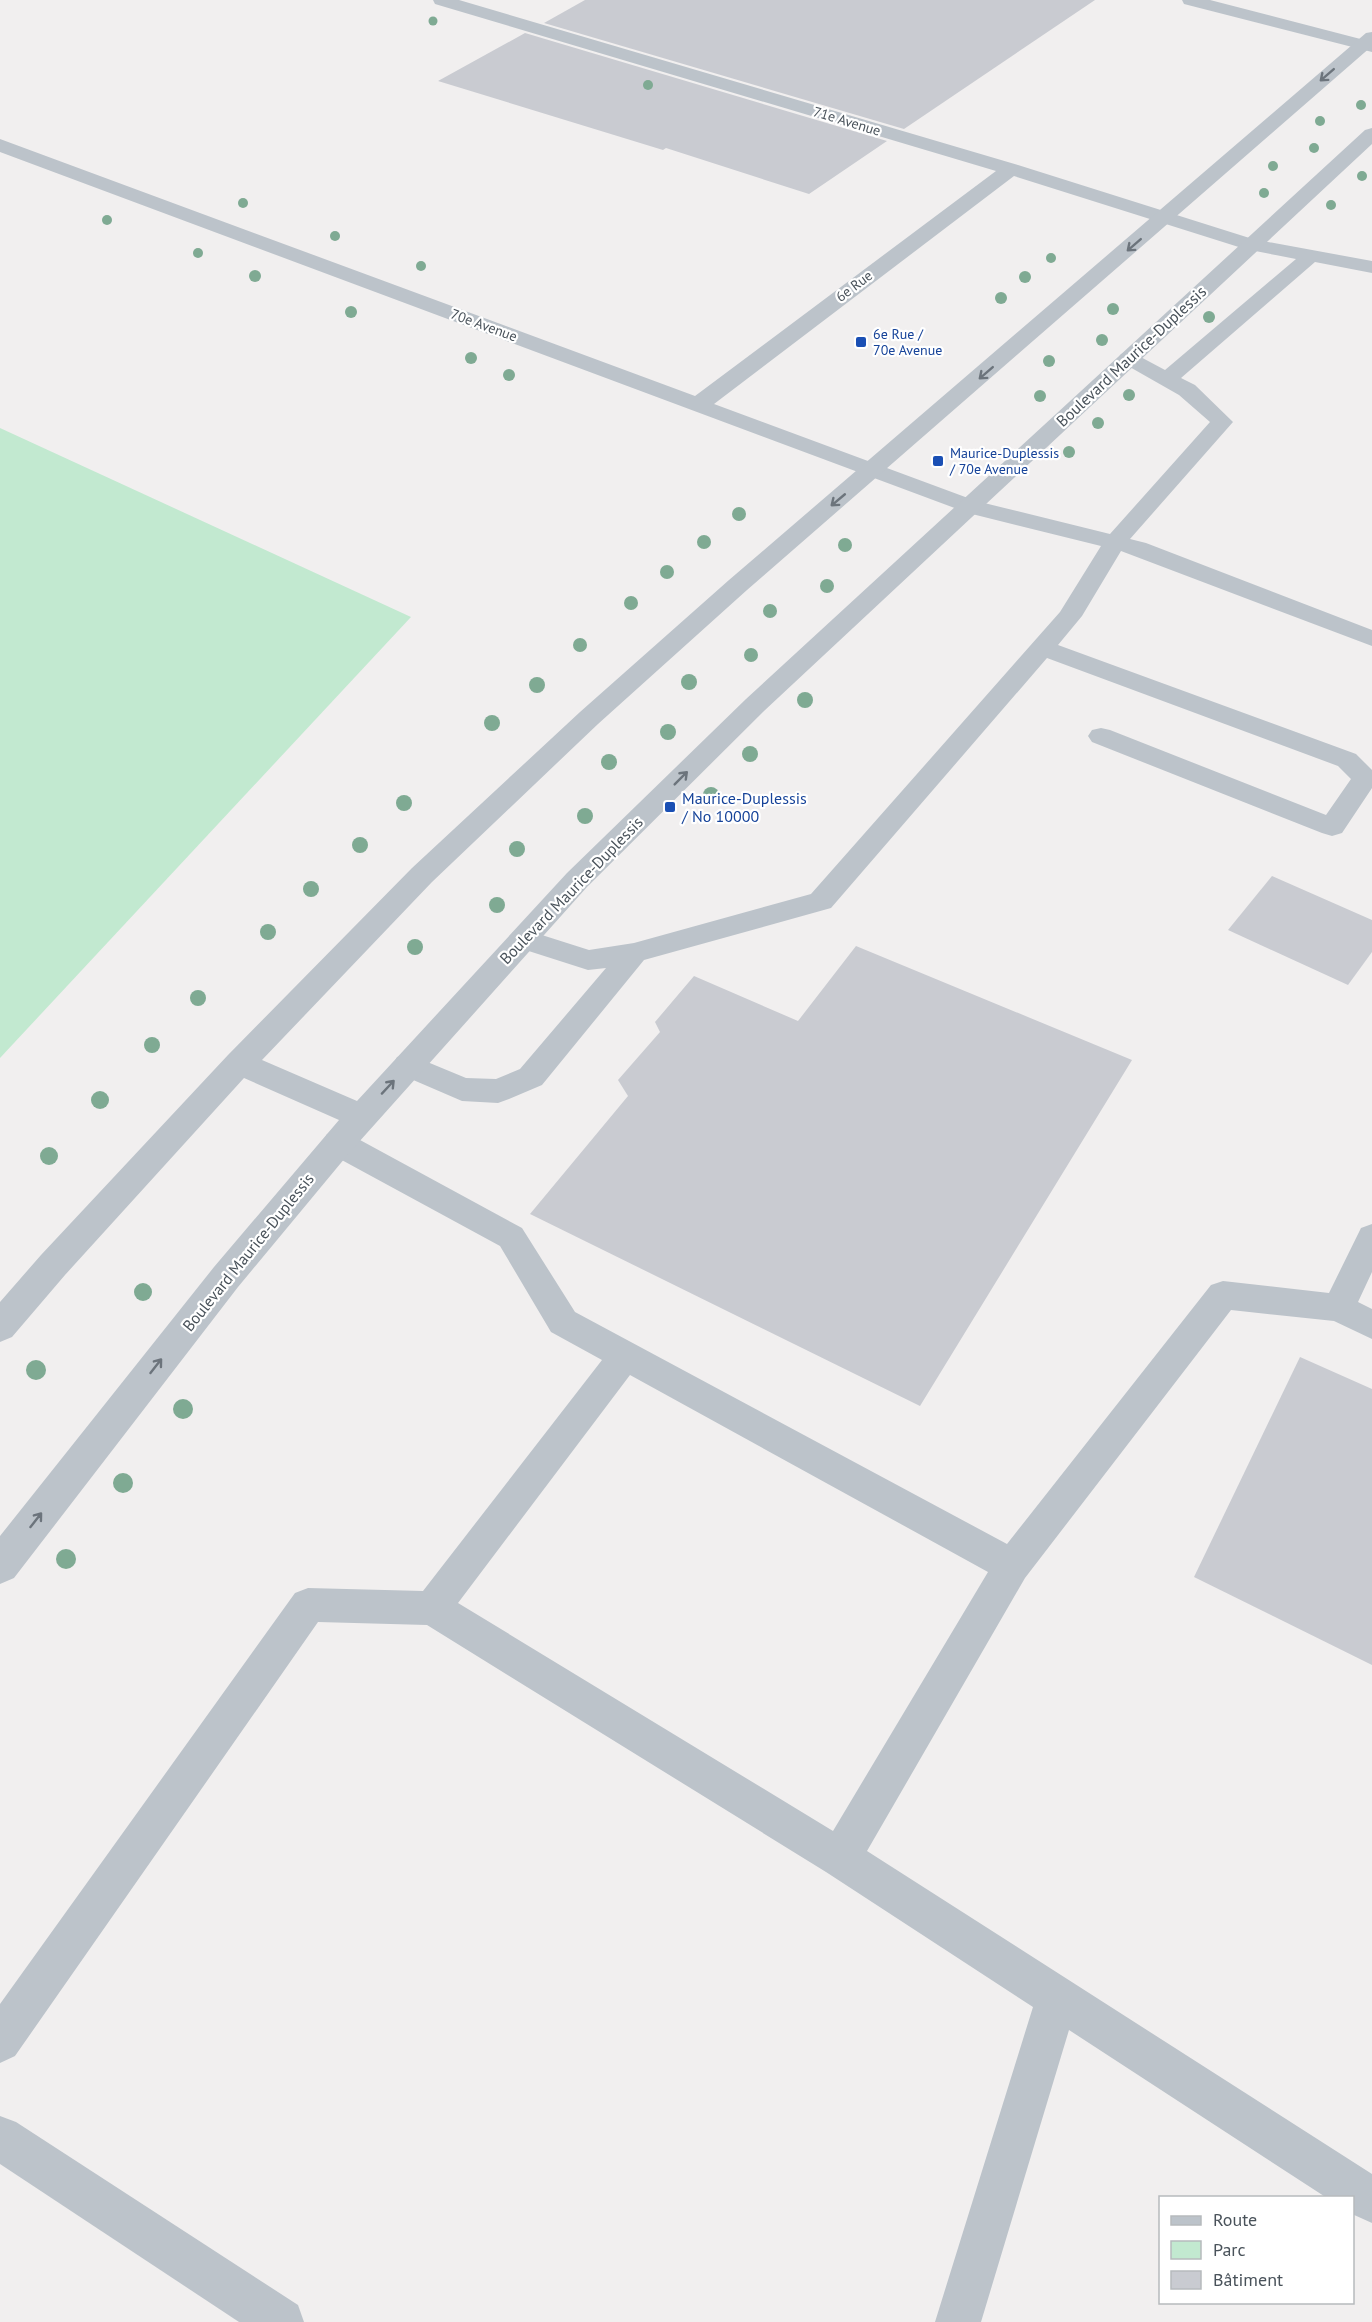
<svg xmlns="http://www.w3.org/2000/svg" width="1372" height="2322" font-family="'PT Sans',sans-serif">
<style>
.green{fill:#c2e9d0}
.building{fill:#c9cbd1}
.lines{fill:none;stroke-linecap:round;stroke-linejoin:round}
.service{fill:#bcc3ca;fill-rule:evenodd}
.minor{fill:#bcc3ca;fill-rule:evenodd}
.tertiary{fill:#bcc3ca;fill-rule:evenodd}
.tree{fill:#7faa93}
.oneway{stroke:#6c747c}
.transit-dot{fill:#1a4fb4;stroke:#fff;stroke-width:2}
.labels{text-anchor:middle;stroke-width:4.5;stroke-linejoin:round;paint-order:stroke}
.far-street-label{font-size:14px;fill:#49525a;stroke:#fff}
.far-transit-label{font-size:14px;fill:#164399;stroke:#fff;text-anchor:start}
.street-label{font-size:16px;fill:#49525a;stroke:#fff}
.transit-label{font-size:16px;fill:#164399;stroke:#fff;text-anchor:start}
</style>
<rect width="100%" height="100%" fill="#f1efef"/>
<path class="green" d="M0 428 411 617 0 1058Z"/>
<g class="building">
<path d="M585 0H1095L904 129 544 23Z"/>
<path d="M525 33 887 141 809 194 666 148 663 150 438 81Z"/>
<path d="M1272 876 1372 920V952L1348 985 1228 930Z"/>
<path d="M856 946 1132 1060 920 1406 530 1214 628 1096 618 1080 660 1032 655 1022 694 976 798 1021Z"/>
<path d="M1300 1357 1372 1389V1665L1194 1577Z"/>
</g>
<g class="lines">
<g class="service">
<path d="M1252 239 1372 261V273L1315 262 1181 378 1195 385 1233 422 1130 539 1146 543 1372 630V646L1121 551 1082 616 1058 645 1356 754 1372 770V788L1342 833 1332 836 1322 833 1092 742 1088 736 1092 730 1101 728 1110 730 1326 815 1351 779 1338 766 1047 658 831 908 644 960 542 1085 509 1099 498 1103 462 1101 397 1073 393 1065 397 1057 408 1054 466 1078 496 1079 520 1069 606 968 588 970 513 946 509 939 513 932 523 929 589 950 634 943 811 894 1060 612 1101 546 960 511 957 506 960 501 968 499 1110 534 1210 422 1179 395 1121 362 1118 358 1121 354 1128 352 1135 354 1165 370 1296 259 1245 249 1242 245 1245 241Z"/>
<path d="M338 1131 349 1134 522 1228 575 1312 1007 1544 1211 1285 1223 1281 1329 1293 1361 1228 1372 1224V1272L1358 1302 1372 1309V1339L1334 1321 1231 1310 1025 1578 867 1851 1372 2174V2223L1352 2214V2198H1327L1069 2030 981 2322H935L1033 2007 826 1872 427 1625 318 1622 15 2056 0 2063V2004L295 1593 308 1588 423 1591 602 1360 551 1332 500 1246 327 1152 322 1143 327 1134ZM630 1375 988 1572 833 1831 458 1603Z"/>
<path d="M0 2116 16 2122 298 2305 304 2322H239L0 2164Z"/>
</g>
<g class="minor">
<path d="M433 0H459L1018 165 1259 241 1262 245 1259 249H1245L1014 176 714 404 976 501 980 506 976 511 968 513 0 152V139L695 396 996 171 435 4Z"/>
<path d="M1182 0H1210L1372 42V52L1184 4Z"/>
</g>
<path class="tertiary" d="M1372 32V46L747 590 598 724 432 882 262 1060 357 1101 567 873 746 699 1365 130 1372 128V144L764 711 587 887 350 1152 238 1287 14 1578 0 1584V1536L214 1267 339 1120 244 1078 65 1275 12 1337 0 1342V1302L41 1255 228 1055 412 868 580 712 729 580 1366 33Z"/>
</g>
<g class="tree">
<circle cx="433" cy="21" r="4.5"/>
<circle cx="648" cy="85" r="5"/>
<circle cx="1361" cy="105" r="5"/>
<circle cx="1320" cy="121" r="5"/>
<circle cx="1314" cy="148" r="5"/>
<circle cx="1273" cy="166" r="5"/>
<circle cx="1362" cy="176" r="5"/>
<circle cx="1264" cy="193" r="5"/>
<circle cx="243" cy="203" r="5"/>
<circle cx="1331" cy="205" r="5"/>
<circle cx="107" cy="220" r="5"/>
<circle cx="335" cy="236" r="5"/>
<circle cx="198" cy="253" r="5"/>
<circle cx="1051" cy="258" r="5"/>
<circle cx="421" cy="266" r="5"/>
<circle cx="255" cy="276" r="6"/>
<circle cx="1025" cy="277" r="6"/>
<circle cx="1001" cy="298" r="6"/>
<circle cx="1113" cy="309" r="6"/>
<circle cx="351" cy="312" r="6"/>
<circle cx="1209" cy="317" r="6"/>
<circle cx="1102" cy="340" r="6"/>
<circle cx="471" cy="358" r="6"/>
<circle cx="1049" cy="361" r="6"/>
<circle cx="509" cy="375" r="6"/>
<circle cx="1129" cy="395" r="6"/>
<circle cx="1040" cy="396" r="6"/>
<circle cx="1098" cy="423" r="6"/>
<circle cx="1069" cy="452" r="6"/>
<circle cx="739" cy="514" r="7"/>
<circle cx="704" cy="542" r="7"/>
<circle cx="845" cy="545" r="7"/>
<circle cx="667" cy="572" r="7"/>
<circle cx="827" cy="586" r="7"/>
<circle cx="631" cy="603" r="7"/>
<circle cx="770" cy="611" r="7"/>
<circle cx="580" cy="645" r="7"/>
<circle cx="751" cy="655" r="7"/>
<circle cx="689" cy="682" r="8"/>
<circle cx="537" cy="685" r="8"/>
<circle cx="805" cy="700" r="8"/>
<circle cx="492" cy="723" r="8"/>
<circle cx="668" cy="732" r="8"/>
<circle cx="750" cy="754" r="8"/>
<circle cx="609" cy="762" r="8"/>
<circle cx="711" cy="795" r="8"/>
<circle cx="404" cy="803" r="8"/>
<circle cx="585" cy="816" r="8"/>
<circle cx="360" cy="845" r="8"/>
<circle cx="517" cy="849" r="8"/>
<circle cx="311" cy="889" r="8"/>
<circle cx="497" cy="905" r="8"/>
<circle cx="268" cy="932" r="8"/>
<circle cx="415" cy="947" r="8"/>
<circle cx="198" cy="998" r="8"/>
<circle cx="152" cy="1045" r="8"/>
<circle cx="100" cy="1100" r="9"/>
<circle cx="49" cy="1156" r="9"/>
<circle cx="143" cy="1292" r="9"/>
<circle cx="36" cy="1370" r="10"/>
<circle cx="183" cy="1409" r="10"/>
<circle cx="123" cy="1483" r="10"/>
<circle cx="66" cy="1559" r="10"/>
</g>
<defs><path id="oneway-shaft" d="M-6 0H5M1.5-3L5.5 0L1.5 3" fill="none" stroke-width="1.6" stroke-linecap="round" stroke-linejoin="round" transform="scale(1.5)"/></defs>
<g class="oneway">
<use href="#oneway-shaft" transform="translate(1327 75) rotate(139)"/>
<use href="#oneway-shaft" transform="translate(1134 245) rotate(139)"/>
<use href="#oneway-shaft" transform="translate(986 373) rotate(139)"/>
<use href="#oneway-shaft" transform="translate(838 500) rotate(140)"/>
<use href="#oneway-shaft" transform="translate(681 778) rotate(-45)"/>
<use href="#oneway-shaft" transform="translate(388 1087) rotate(-47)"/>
<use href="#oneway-shaft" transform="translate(156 1366) rotate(-52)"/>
<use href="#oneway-shaft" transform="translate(36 1520) rotate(-52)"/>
</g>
<g class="transit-dot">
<rect x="855" y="336" width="12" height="12" rx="3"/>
<rect x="932" y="455" width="12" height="12" rx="3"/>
<rect x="664" y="801" width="12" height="12" rx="3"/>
</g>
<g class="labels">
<g class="far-street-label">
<text transform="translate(847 121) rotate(17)" y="5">71e Avenue</text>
<text transform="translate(854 286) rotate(-37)" y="5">6e Rue</text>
<text transform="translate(484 325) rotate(20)" y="5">70e Avenue</text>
</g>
<g class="far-transit-label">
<text x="873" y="339">6e Rue /<tspan x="873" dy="16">70e Avenue</tspan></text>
<text x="950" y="458">Maurice-Duplessis<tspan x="950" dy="16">/ 70e Avenue</tspan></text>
</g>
<g class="street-label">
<text transform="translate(1131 356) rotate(-43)" y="6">Boulevard Maurice-Duplessis</text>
<text transform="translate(571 890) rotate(-46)" y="6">Boulevard Maurice-Duplessis</text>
<text transform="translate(248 1252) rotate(-51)" y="6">Boulevard Maurice-Duplessis</text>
</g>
<g class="transit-label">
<text x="682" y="804">Maurice-Duplessis<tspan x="682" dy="18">/ No 10000</tspan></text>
</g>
</g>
<rect x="1159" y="2196" width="195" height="108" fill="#ffffff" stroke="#b6babd" stroke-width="1.5"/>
<rect x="1171" y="2216" width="30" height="9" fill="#bcc3ca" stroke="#b6babd" stroke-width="1.5"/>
<text x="1213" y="2226" font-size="18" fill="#49525a">Route</text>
<rect x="1171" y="2241" width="30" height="18" fill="#c2e9d0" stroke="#b6babd" stroke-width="1.5"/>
<text x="1213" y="2256" font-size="18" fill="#49525a">Parc</text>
<rect x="1171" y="2271" width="30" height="18" fill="#c9cbd1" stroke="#b6babd" stroke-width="1.5"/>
<text x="1213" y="2286" font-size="18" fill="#49525a">Bâtiment</text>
</svg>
